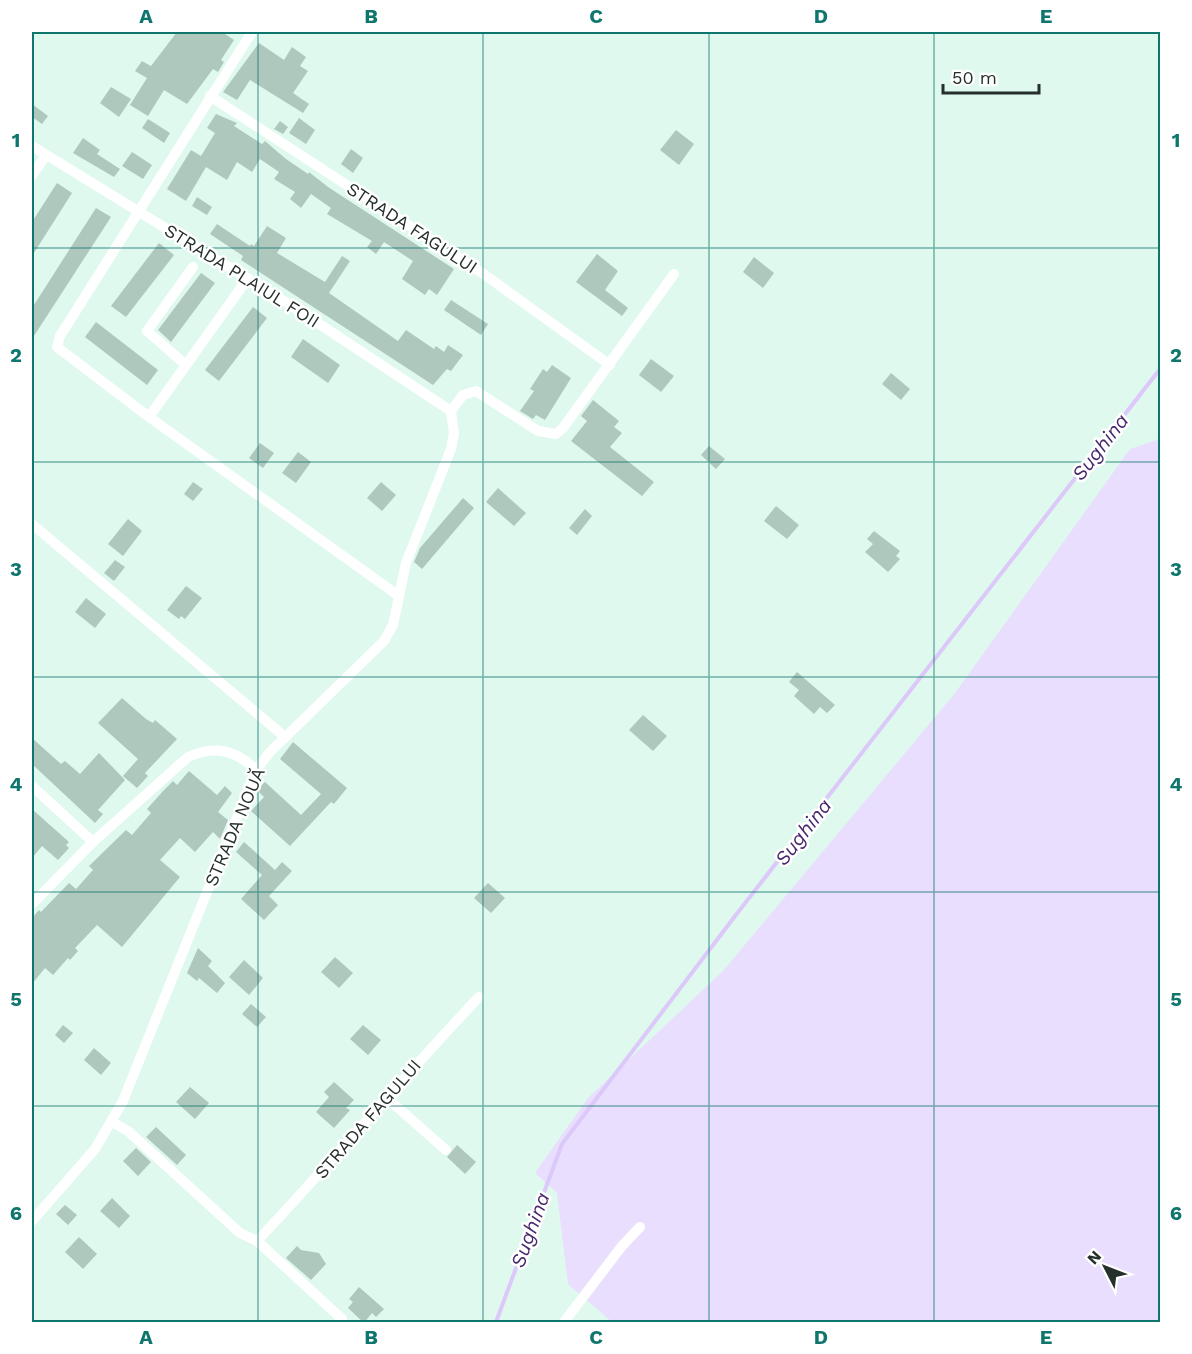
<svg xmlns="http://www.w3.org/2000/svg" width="1192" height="1354" font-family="'Work Sans',sans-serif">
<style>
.grass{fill:#eadefe}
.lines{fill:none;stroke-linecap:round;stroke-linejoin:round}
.stream{stroke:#dcc9f9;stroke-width:4}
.building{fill:#afc8bd}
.minor{stroke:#fff;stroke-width:10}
.grid{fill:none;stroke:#0f766e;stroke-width:1.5;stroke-opacity:0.55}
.labels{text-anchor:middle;stroke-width:5;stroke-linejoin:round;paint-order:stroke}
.street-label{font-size:18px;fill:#252f2b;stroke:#fff}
.water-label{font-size:20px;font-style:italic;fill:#49286d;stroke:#fff}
.neatline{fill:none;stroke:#0f766e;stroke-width:2}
.grid-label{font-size:20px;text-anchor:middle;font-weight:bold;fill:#0f766e}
</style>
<rect width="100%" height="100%" fill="#dff9ee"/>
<path class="grass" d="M1160 439V1322H612L568 1284 557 1193 535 1173 588 1098 723 971 955 693 1130 449Z"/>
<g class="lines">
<path class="stream" d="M496 1322 562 1144 732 920 1160 369"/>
</g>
<g class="building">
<path d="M177 32H222L234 40 221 60 224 62 218 72 213 69 187 104 164 90 148 116 130 105 147 78 135 71 142 61 151 66Z"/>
<path d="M259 43 284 60 292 47 306 57 300 66 308 71 293 93 309 104 303 113 250 80 237 100 223 92Z"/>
<path d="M111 87 131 99 119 117 100 103Z"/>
<path d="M32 104 48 116 42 124 32 117Z"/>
<path d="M216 114 237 123 234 126 262 144 265 141 286 159 308 174 309 172 328 187 454 269 437 295 429 289 425 295 402 279 413 261 384 242 376 254 367 247 372 241 327 214 331 208 311 194 301 208 290 199 295 192 274 179 279 172 260 159 252 172 237 162 227 180 206 167 186 201 167 189 191 150 201 156 215 133 207 128Z"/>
<path d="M299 118 315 130 306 144 289 133Z"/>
<path d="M148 119 170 133 164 143 142 128Z"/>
<path d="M280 121 288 127 283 134 274 129Z"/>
<path d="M676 130 694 144 679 165 660 150Z"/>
<path d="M83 138 100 150 97 154 120 169 114 177 73 153Z"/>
<path d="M351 149 363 158 353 173 341 164Z"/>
<path d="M132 152 152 165 143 179 122 166Z"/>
<path d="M57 183 72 193 32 256V222Z"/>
<path d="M197 197 212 207 207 215 192 206Z"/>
<path d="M96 208 111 217 32 339V308Z"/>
<path d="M217 224 250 246 251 244 254 246 267 226 286 238 277 253 325 282 342 256 350 261 329 293 398 341 406 330 434 349 436 346 444 352 448 345 463 355 451 371 447 369 433 385 241 260 243 256 210 234Z"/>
<path d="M159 243 174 255 126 317 111 306Z"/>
<path d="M597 254 618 271 605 290 628 308 622 316 576 282Z"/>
<path d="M754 257 774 273 763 288 743 272Z"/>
<path d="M201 273 215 283 171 342 158 330Z"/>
<path d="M451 300 488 324 481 335 444 310Z"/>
<path d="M253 307 267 318 219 381 205 370Z"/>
<path d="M96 322 158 370 147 385 85 337Z"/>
<path d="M303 339 340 365 328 383 291 357Z"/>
<path d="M651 359 674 376 661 392 639 375Z"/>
<path d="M552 365 571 378 545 420 536 415 533 419 520 411 534 391 530 389 543 369 547 372Z"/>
<path d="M891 373 910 389 901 400 882 384Z"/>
<path d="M593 400 619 421 614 427 622 433 610 447 654 482 642 496 571 441 587 421 581 416Z"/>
<path d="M260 443 274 453 263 468 249 458Z"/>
<path d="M709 446 725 459 716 469 701 455Z"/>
<path d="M298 452 311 462 296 483 282 473Z"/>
<path d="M193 482 203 489 193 501 184 494Z"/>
<path d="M381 482 396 495 382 511 367 498Z"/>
<path d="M498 488 526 513 514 526 486 502Z"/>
<path d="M463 498 474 508 422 569 414 562 420 548Z"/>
<path d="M776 506 799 525 787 539 764 521Z"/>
<path d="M585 509 592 516 577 535 569 528Z"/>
<path d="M128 519 142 531 123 556 108 544Z"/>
<path d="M874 531 900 551 896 556 900 559 888 572 865 552 873 544 867 539Z"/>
<path d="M115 560 125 567 114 581 104 573Z"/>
<path d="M186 586 202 598 185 619 181 616 179 619 167 610Z"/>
<path d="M86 598 106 614 95 628 75 612Z"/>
<path d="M797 672 835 705 827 713 820 707 814 714 794 696 799 690 789 682Z"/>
<path d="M122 698 146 719 153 723 155 720 177 739 145 773 148 776 137 788 123 776 138 759 98 723Z"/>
<path d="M643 715 667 736 653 751 629 730Z"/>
<path d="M32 738 61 764 65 761 80 774 99 753 125 780 98 810 103 814 95 823 32 764Z"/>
<path d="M293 742 347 788 334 804 331 802 290 846 251 811 264 797 257 790 265 782 301 815 321 794 280 759Z"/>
<path d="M189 771 217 795 225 786 232 793 218 812 228 820 220 839 213 832 195 852 180 838 160 860 180 877 122 947 97 925 75 948 78 951 70 960 68 958 53 975 45 968 32 984V918L39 910 41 912 69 883 76 889 93 870 89 866 126 830 132 835 151 813 147 809 164 790 173 781 177 785Z"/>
<path d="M32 809 69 842 66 845 69 848 58 860 42 846 32 858Z"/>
<path d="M244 842 275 870 282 862 292 871 269 896 278 905 264 920 241 899 262 875 236 852Z"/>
<path d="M488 883 505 898 491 913 474 898Z"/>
<path d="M198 948 212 961 208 966 225 983 217 993 199 978 197 981 187 973Z"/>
<path d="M335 957 353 973 339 988 321 972Z"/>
<path d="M244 960 263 978 249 995 229 977Z"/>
<path d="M251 1004 266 1017 257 1027 242 1014Z"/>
<path d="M63 1025 73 1033 64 1043 55 1035Z"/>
<path d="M363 1025 381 1040 368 1055 350 1039Z"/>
<path d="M94 1048 111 1063 101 1075 84 1060Z"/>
<path d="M334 1082 354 1100 346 1108 350 1110 334 1128 316 1112 329 1097 324 1092Z"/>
<path d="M190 1087 209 1103 195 1119 176 1102Z"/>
<path d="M156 1127 186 1155 177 1165 146 1137Z"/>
<path d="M457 1145 476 1162 465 1174 447 1157Z"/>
<path d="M136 1148 151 1162 138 1176 123 1161Z"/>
<path d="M112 1198 130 1216 119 1228 100 1211Z"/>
<path d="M65 1205 77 1215 68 1225 56 1214Z"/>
<path d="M79 1237 97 1254 83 1269 65 1252Z"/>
<path d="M297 1246 301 1250 319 1253 326 1264 311 1280 286 1258Z"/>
<path d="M359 1287 384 1309 376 1317 372 1313 364 1323 348 1308 353 1302 349 1299Z"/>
</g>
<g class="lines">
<g class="minor">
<path d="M210 96 485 275 610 365"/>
<path d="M32 146 289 304 451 411"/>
<path d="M32 176 46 155"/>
<path d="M248 278 149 417 57 347 60 336 252 32"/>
<path d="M186 365 147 331 193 267"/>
<path d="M451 411 463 395 476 391 538 431 556 434 563 428 674 274"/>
<path d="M149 417 399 596"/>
<path d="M32 524 285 737"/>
<path d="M32 786 93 842"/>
<path d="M32 904 93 842 188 757C215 745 236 750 256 770"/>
<path d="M388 1099 446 1150"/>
<path d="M112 1122 128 1131 240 1233 257 1241 342 1319"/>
<path d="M32 1221 95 1149 123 1101 256 770 270 752 384 641 393 625 406 563 451 449 454 433 451 411"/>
<path d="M257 1241C333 1161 403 1077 479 997"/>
<path d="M564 1322 622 1246 640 1227"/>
</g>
</g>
<path class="grid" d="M258 32V1322M483 32V1322M709 32V1322M934 32V1322M32 248H1160M32 462H1160M32 677H1160M32 892H1160M32 1106H1160"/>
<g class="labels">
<g class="street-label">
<text transform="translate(412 228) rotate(33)" y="6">STRADA FAGULUI</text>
<text transform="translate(242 276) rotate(32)" y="6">STRADA PLAIUL FOII</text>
<text transform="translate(235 827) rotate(-67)" y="6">STRADA NOUĂ</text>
<text transform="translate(368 1119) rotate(-49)" y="6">STRADA FAGULUI</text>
</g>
<g class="water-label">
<text transform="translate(1100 447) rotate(-52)" y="7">Sughina</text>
<text transform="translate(803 832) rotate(-52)" y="7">Sughina</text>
<text transform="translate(530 1230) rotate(-70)" y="7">Sughina</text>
</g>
</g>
<rect width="1192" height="1354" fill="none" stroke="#ffffff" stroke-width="66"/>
<g transform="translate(1105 1267) rotate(312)" stroke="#ffffff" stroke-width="4.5" paint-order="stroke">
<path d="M0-4.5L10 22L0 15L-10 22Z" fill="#252f2b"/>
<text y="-9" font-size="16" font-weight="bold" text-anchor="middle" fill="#252f2b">N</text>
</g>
<path d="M943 84v9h96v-9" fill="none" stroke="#252f2b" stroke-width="3"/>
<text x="952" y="84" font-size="18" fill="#252f2b" stroke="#ffffff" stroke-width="4.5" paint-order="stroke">50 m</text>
<rect x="33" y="33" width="1126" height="1288" class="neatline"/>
<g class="grid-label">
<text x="146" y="23">A</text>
<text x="371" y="23">B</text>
<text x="596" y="23">C</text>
<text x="821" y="23">D</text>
<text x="1046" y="23">E</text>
<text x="16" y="147">1</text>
<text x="1176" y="147">1</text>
<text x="16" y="362">2</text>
<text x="1176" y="362">2</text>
<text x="16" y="576">3</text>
<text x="1176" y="576">3</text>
<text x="16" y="791">4</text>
<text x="1176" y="791">4</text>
<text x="16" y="1006">5</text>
<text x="1176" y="1006">5</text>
<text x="16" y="1220">6</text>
<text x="1176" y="1220">6</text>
<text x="146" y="1344">A</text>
<text x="371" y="1344">B</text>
<text x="596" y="1344">C</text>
<text x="821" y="1344">D</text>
<text x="1046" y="1344">E</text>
</g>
</svg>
